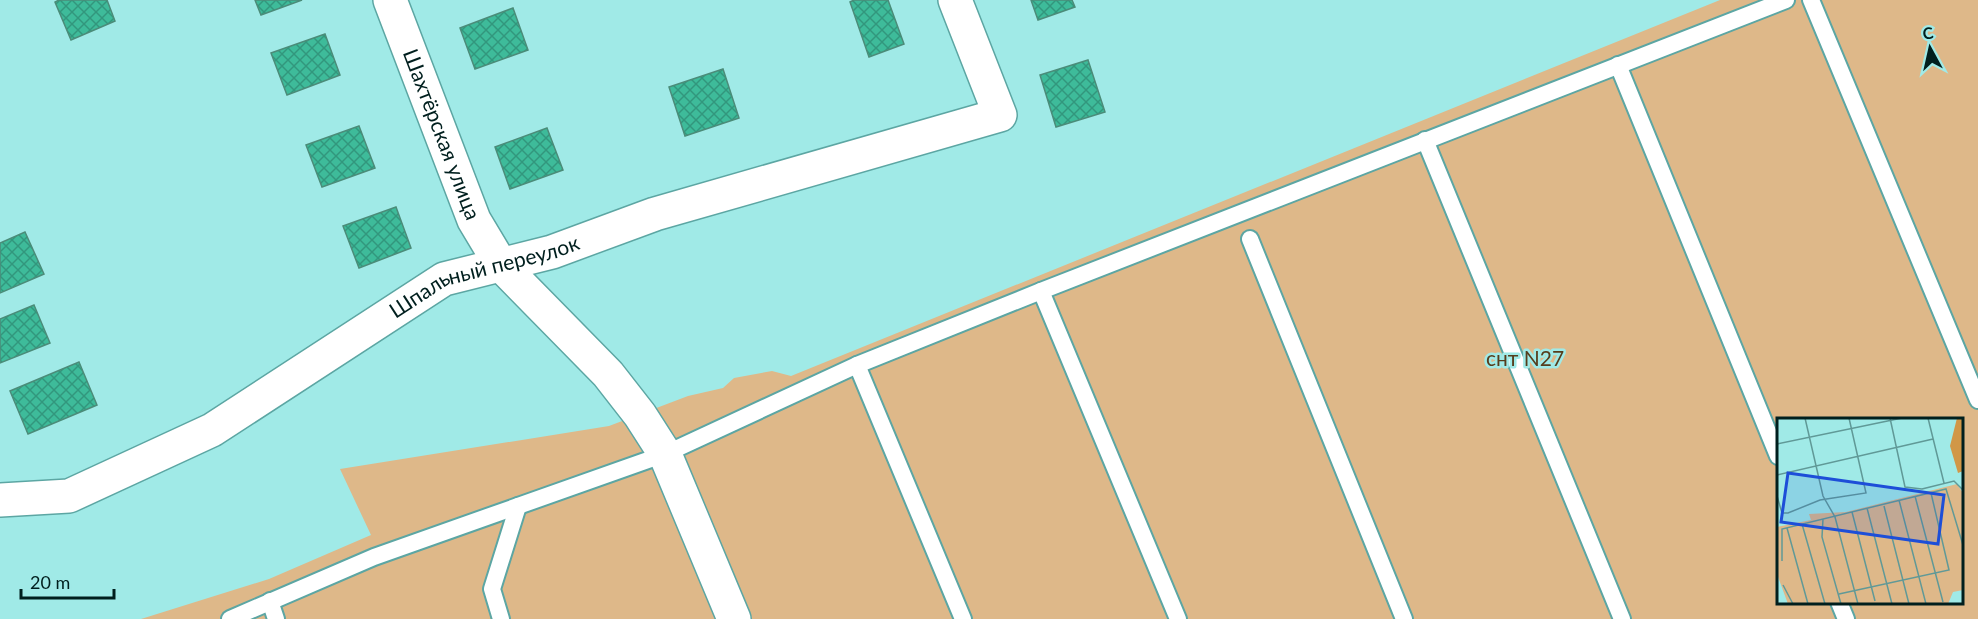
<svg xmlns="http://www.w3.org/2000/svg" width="1978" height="619" font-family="Lato,sans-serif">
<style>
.garden{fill:#deb889;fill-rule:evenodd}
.building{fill:url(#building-cross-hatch);stroke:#4b8c79;stroke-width:1.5}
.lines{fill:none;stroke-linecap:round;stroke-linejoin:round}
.lane-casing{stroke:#5ca6a3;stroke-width:20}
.street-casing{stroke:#5ca6a3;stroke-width:36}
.lane{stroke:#fff;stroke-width:16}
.street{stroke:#fff;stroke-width:33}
.labels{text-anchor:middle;stroke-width:5;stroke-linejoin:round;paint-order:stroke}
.street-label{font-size:21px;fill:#001f1e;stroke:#a0eae7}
.park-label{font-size:21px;fill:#563d1c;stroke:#a0eae7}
.inset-road{fill:none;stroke:#609997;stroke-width:1.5}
.view{fill:#1d4ed8;fill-opacity:0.15;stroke:#1d4ed8;stroke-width:3}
.inset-edge{fill:none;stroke:#001f1e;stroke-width:3}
</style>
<defs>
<pattern id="building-cross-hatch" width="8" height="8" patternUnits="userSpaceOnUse" patternTransform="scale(1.5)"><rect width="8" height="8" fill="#3ebb9a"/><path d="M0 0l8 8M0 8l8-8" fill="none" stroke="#32977d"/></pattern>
</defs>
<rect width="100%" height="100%" fill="#a0eae7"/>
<path class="garden" d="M1720 0H1978V619H141L269 579 371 535 340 469 609 426 688 396 723 388 734 378 772 371 791 376ZM1778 420H1962V602H1778Z"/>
<g class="building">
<path d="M59 0H107L115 21 71 40 55 2Z"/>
<path d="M255 0H302L261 15Z"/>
<path d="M854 0H888L904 44 869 57 850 2Z"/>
<path d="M1031 0H1072L1075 7 1038 20Z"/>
<path d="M513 8 528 50 475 69 460 28Z"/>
<path d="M325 34 340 75 287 95 271 53Z"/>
<path d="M1088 60 1105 112 1056 127 1040 75Z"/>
<path d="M723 69 739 118 685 136 669 87Z"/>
<path d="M359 126 375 168 322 187 306 145Z"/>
<path d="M547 128 563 170 510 189 495 147Z"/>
<path d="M396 207 411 248 359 268 343 226Z"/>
<path d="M25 232 44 274 0 293V243Z"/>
<path d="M34 305 50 343 0 363V319Z"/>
<path d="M79 362 97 405 28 434 10 391Z"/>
</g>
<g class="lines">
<defs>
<g id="lane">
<path d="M1811 0 1978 400"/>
<path d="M1618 65 1778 456"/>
<path d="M1425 140 1622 619"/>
<path d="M1250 239 1404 619"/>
<path d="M1041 291 1178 619"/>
<path d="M857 365 963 619"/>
<path d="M270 601 276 619"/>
<path d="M1839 602 1846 619"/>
<path d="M230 619 374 557 665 454 857 365 1041 291 1786 0"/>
<path d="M501 619 492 589 518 506"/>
</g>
<g id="street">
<path id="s1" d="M390 0 474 220 501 265 608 374 640 415 665 454 734 619"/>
<path id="s2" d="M0 500 69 496 212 430 444 279 552 252 655 214 1000 115 955 0"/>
</g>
</defs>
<use href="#lane" class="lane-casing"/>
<use href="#street" class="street-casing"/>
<use href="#lane" class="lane"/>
<use href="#street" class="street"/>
</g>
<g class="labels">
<g class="street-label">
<text dy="7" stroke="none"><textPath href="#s1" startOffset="144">Шахтёрская улица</textPath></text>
<text dy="7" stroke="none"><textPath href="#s2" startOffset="542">Шпальный переулок</textPath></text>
</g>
<g class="park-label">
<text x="1525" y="366">снт N27</text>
</g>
</g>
<g transform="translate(1777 418)">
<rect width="186" height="186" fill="#a0eae7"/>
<path d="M180 0H186V53L181 55 173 28Z" fill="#d19747"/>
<path d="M180 66 186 75V172L176 174 171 186H11L0 156V109L34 102 32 96 69 94Z" fill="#deb889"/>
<path class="inset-road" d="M28 0 46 78 58 99 81 186M113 0 128 69 145 71 177 63 186 72M151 0 167 65M0 26 125 0M0 57 156 21M0 78 5 95H11L43 82 89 75 72 0M138 78 166 184M122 82 149 186M107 88 132 186M90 90 115 186M75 94 98 183M46 101 45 119 64 186M25 106 48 186M10 110 31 186M5 143V111L169 71 186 127M6 167 16 186M62 176 172 152 154 75"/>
<path class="view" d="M11 55 167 77 161 126 4 104Z"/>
<rect width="186" height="186" class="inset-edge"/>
</g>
<g transform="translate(1930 48) rotate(352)" stroke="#a0eae7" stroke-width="4.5" paint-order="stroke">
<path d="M0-4.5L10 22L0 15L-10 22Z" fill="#001f1e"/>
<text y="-9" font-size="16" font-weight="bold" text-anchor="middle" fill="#001f1e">С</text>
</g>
<path d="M21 589v9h93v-9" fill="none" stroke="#001f1e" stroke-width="3"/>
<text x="30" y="589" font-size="18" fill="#001f1e" stroke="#a0eae7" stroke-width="4.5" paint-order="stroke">20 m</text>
</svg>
